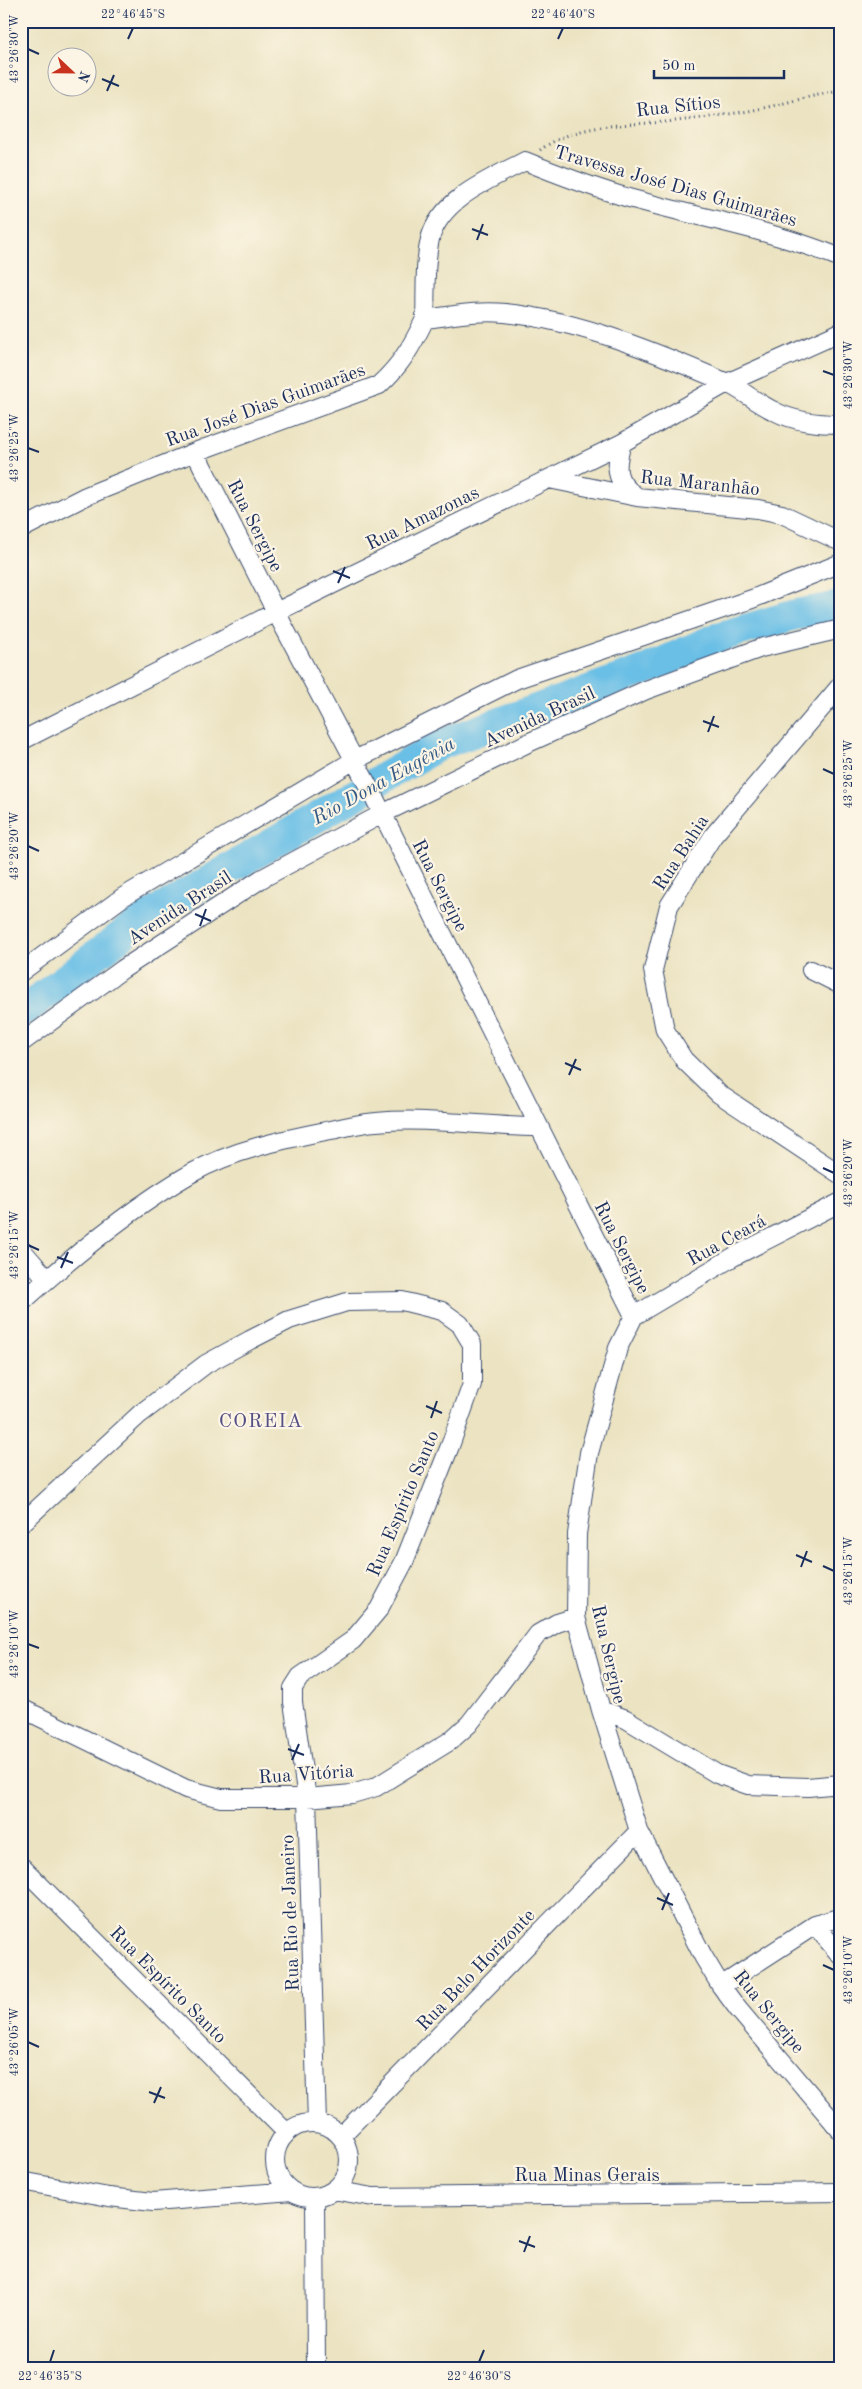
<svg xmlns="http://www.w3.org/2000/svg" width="862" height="2389" font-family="'Old Standard TT',serif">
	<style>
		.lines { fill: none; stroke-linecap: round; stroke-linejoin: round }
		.river { stroke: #6abfe6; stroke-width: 31 }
		.minor-casing { stroke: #3a4a6d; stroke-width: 20 }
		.path { stroke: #3a4a6d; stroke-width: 3; stroke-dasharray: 1 4; stroke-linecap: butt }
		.minor { stroke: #fff; stroke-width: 18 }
		.ticks { fill: none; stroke: #1b2f5e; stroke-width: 2 }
		.labels { text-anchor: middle; stroke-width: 4.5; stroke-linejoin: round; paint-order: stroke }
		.street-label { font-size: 19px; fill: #1b2f5e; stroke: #fcf5e5 }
		.water-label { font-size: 20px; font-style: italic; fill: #335a87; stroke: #fcf5e5 }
		.neighbourhood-label { font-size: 20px; letter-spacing: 1px; fill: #555186; stroke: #fcf5e5 }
		.neatline { fill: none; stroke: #1b2f5e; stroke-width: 2 }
		.ticks-label { font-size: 12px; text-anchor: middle; fill: #1b2f5e }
	</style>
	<rect width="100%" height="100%" fill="#fcf5e5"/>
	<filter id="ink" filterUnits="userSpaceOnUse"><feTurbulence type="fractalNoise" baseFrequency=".02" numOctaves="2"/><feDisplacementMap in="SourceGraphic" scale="10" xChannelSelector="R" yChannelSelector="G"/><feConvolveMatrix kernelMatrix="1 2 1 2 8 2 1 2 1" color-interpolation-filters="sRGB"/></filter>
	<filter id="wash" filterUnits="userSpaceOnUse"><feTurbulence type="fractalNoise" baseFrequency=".0096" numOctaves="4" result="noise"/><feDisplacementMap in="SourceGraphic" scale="20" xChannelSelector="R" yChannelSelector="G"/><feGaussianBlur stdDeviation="1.12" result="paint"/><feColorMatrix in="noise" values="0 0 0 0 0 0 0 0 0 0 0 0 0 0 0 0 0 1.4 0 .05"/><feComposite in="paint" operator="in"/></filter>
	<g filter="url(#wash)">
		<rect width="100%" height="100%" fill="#ebe3c1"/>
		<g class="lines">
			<path class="river" d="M 21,1013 L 139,922 L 441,744 L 650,668 L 719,637 L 794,615 L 841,606"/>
		</g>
	</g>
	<g filter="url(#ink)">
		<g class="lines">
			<defs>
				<path id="minor" d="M 425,319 C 426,293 424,265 430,239 C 441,198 491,179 525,161 C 557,174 589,186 622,196 C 694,217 770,229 841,258
					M 622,443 C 615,467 614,481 636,496
					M 195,452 L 276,612 L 375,799 L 634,1316
					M 549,479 L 637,497 L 758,509 L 782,514 L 841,542
					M 21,529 L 86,496 L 195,452 L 379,385 C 401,365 412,346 425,319 C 451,316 478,310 505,313 C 578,320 658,353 725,382 C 742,390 757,403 774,411 C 795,422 818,424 841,424
					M 841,685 L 713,836 L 669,906 L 653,970 L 665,1030 L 684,1060 L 719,1094 L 841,1175
					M 21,741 L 276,612 L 622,443 L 727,383 L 841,332
					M 811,970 L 841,985
					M 21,972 L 123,897 L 353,761 L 517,679 L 752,599 L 841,563
					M 21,1043 L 123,969 L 261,879 L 382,814 L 530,742 L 646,690 L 761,648 L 841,629
					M 21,1249 L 47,1279
					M 21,1303 C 72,1257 131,1208 190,1174 C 232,1150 285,1139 331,1130 C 346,1127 361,1123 376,1122 C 431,1117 484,1127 539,1127
					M 634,1316 L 618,1348 L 589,1453 L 577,1534 L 576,1617 L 601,1710 L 639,1831 L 703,1956 L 721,1986 L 738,2009 L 841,2131
					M 634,1316 L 733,1257 L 841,1202
					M 21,1524 L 140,1414 L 206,1364 L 250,1340 L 289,1320 L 347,1302 L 402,1301 L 442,1311 L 460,1324 L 472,1344 L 472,1384 L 450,1446 L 404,1562 L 379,1609 L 353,1640 L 300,1677 L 293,1688 L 293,1702 L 307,1798 L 317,2123
					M 21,1708 L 186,1789 L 221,1798 L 307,1798 L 352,1794 L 376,1787 L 450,1741 L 469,1724 L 538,1634 L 557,1623 L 576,1617
					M 601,1710 L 626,1719 L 717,1774 L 748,1785 L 808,1787 L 841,1784
					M 21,1866 L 286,2132
					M 815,1925 L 841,1956
					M 721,1986 L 815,1925 L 841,1917
					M275 2160a37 37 0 1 1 74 0a37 37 0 1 1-74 0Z
					M 341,2136 L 639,1831
					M 21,2181 L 109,2197 L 153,2202 L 292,2191
					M 333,2190 L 373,2197 L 841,2192
					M 315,2197 L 316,2368"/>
			</defs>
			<use href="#minor" class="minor-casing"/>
			<path class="path" d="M 540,150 C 580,121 628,126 676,121 C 696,119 716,116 736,113 C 772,108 805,96 841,91"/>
			<use href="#minor" class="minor"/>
		</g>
	</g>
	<path class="ticks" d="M 128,39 L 133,28M 558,39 L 563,28M 28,49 L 39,54M 102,79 L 119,86M 107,91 L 114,75M 472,229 L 488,235M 477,240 L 483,224M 823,371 L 834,375M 28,448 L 39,452M 333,571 L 350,578M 338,583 L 345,567M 703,721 L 719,727M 708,732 L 714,716M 823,769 L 834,774M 28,846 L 39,851M 195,914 L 211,921M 200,926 L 206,909M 565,1063 L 581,1070M 569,1075 L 576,1059M 823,1168 L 834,1173M 28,1245 L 39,1250M 57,1257 L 73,1263M 61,1268 L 68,1252M 426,1406 L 442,1413M 431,1418 L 437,1401M 796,1555 L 812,1562M 823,1566 L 834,1571M 801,1567 L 807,1551M 28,1644 L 39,1648M 288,1749 L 304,1755M 292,1760 L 299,1744M 657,1898 L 673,1905M 662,1910 L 669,1893M 823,1965 L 834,1970M 28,2042 L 39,2047M 149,2092 L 165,2098M 154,2103 L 161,2087M 519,2241 L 535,2247M 524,2252 L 530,2236M 50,2362 L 54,2350M 479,2362 L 484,2350"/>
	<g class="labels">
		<g class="street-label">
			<text transform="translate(678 105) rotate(-6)" y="7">Rua Sítios</text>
			<text transform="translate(676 185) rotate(16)" y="7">Travessa José Dias Guimarães</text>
			<text transform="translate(265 404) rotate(-20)" y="7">Rua José Dias Guimarães</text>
			<text transform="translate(700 482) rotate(6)" y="7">Rua Maranhão</text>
			<text transform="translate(422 517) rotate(-26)" y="7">Rua Amazonas</text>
			<text transform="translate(256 525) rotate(63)" y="7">Rua Sergipe</text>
			<text transform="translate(539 716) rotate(-25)" y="7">Avenida Brasil</text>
			<text transform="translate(680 852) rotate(-57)" y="7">Rua Bahia</text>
			<text transform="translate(441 885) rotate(63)" y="7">Rua Sergipe</text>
			<text transform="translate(179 907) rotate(-33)" y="7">Avenida Brasil</text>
			<text transform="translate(726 1239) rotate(-29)" y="7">Rua Ceará</text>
			<text transform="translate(623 1247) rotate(63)" y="7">Rua Sergipe</text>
			<text transform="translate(402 1503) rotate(-67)" y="7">Rua Espírito Santo</text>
			<text transform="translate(610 1654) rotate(77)" y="7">Rua Sergipe</text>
			<text transform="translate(306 1773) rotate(-4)" y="7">Rua Vitória</text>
			<text transform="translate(289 1913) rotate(-92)" y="7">Rua Rio de Janeiro</text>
			<text transform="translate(475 1969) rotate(-46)" y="7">Rua Belo Horizonte</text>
			<text transform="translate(169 1984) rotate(45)" y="7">Rua Espírito Santo</text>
			<text transform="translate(770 2011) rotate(51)" y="7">Rua Sergipe</text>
			<text x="587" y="2181">Rua Minas Gerais</text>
		</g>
		<g class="water-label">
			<text transform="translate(383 780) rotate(-29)" y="7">Rio Dona Eugênia</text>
		</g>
		<g class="neighbourhood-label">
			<text x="261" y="1427">COREIA</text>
		</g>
	</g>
	<rect width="862" height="2389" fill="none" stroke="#fcf5e5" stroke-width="55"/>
	<g transform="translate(72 72) rotate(112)"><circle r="24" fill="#fcf5e5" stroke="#a2a6af"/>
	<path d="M0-4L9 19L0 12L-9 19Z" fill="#c8321e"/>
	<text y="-8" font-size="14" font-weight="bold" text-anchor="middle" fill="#1b2f5e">N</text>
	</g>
	<path d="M654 70v8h130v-8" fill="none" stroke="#1b2f5e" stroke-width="2.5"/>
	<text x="662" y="70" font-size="15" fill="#1b2f5e" stroke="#fcf5e5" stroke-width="4" paint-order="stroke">50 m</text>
	<rect x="28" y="28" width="806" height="2334" class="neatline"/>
	<g class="ticks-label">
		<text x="133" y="18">22°46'45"S</text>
		<text x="563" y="18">22°46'40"S</text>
		<text transform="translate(14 49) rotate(-90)" y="4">43°26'30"W</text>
		<text transform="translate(848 375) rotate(-90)" y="4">43°26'30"W</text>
		<text transform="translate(14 448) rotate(-90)" y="4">43°26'25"W</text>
		<text transform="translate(848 774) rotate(-90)" y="4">43°26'25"W</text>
		<text transform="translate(14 846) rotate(-90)" y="4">43°26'20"W</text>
		<text transform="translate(848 1173) rotate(-90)" y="4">43°26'20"W</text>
		<text transform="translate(14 1245) rotate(-90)" y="4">43°26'15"W</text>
		<text transform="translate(848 1571) rotate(-90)" y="4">43°26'15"W</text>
		<text transform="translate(14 1644) rotate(-90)" y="4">43°26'10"W</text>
		<text transform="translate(848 1970) rotate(-90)" y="4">43°26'10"W</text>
		<text transform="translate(14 2042) rotate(-90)" y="4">43°26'05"W</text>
		<text x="50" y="2380">22°46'35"S</text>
		<text x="479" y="2380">22°46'30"S</text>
	</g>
</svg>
